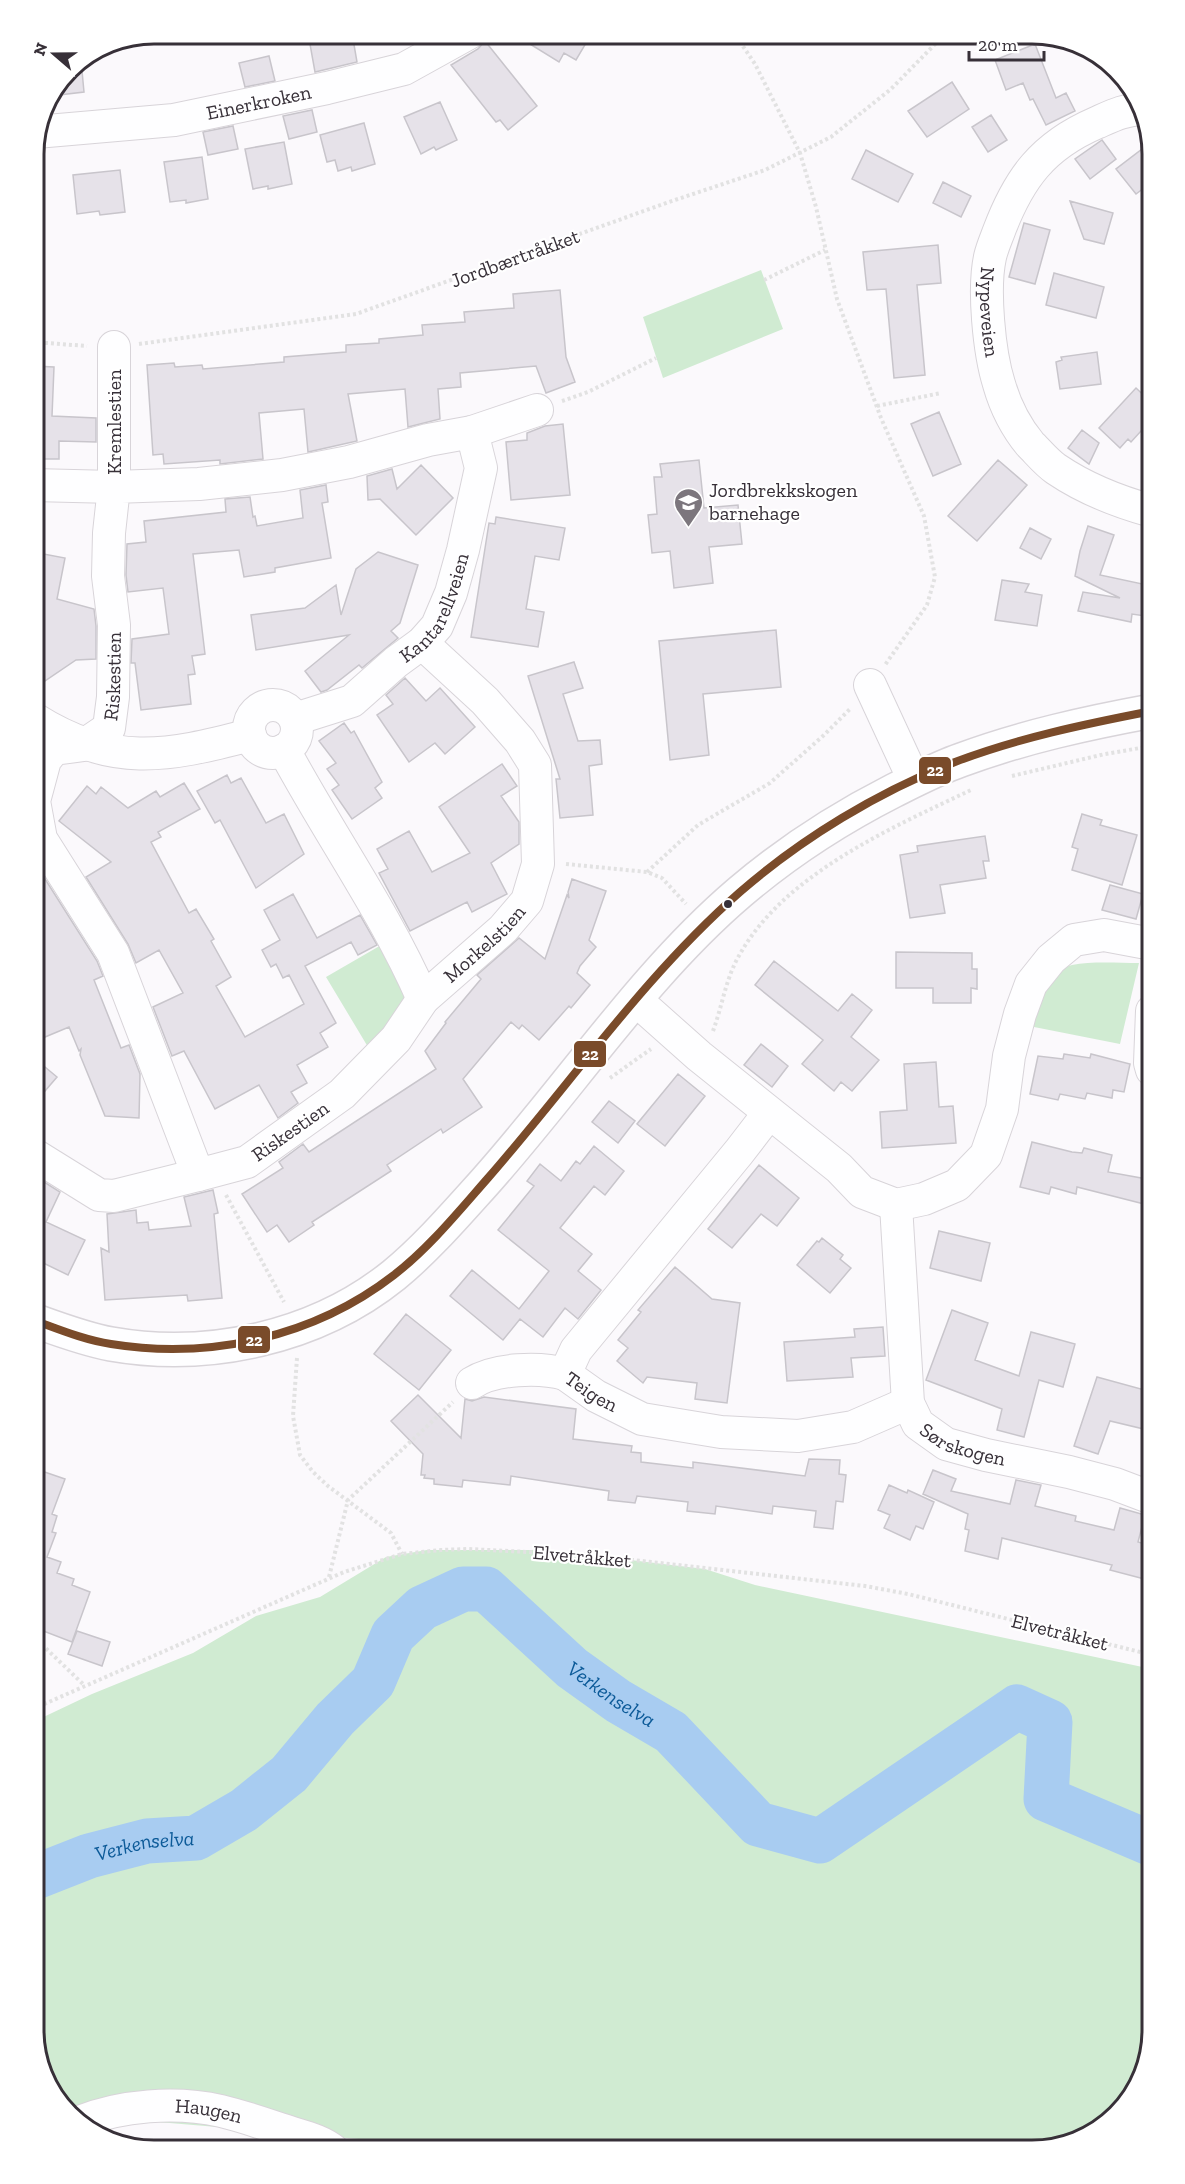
<svg xmlns="http://www.w3.org/2000/svg" width="1185" height="2184" font-family="'Zilla Slab',serif">
	<style>
		.green { fill: #d0ebd2 }
		.lines { fill: none; stroke-linecap: round; stroke-linejoin: round }
		.river { stroke: #a8ccf1; stroke-width: 45 }
		.building { fill: #e6e2e9; stroke: #c8c5cb; stroke-width: 1.5 }
		.minor-casing { stroke: #d8d4d9; stroke-width: 34 }
		.major-casing { stroke: #d8d4d9; stroke-width: 36 }
		.path { stroke: #e2e2e2; stroke-width: 4; stroke-dasharray: 3 3; stroke-linecap: butt }
		.minor { stroke: #fefeff; stroke-width: 32 }
		.major { stroke: #fefeff; stroke-width: 33 }
		.bus-1-casing { stroke: #fff; stroke-width: 12 }
		.bus-1 { stroke: #7a4b2a; stroke-width: 8 }
		.bus-dot { fill: #373038; stroke: #fff; stroke-width: 2 }
		.labels { text-anchor: middle; stroke-width: 4.5; stroke-linejoin: round; paint-order: stroke }
		.street-label { font-size: 20px; fill: #373038; stroke: #fff }
		.poi-label { font-size: 20px; fill: #373038; stroke: #fff; text-anchor: start }
		.water-label { font-size: 21px; font-style: italic; fill: #0c5a98; stroke: #fff }
		.rim { fill: none; stroke: #373038; stroke-width: 3 }
		.line-badge { stroke: #fff; stroke-width: 2 }
		.badge-label { font-size: 16px; text-anchor: middle; font-weight: bold; fill: #fff }
	</style>
	<rect width="100%" height="100%" fill="#fbf9fc"/>
	<path class="green" d="M 761,270 L 783,329 L 663,378 L 643,317 Z
		M 383,944 L 404,985 L 406,1004 L 371,1052 L 326,977 Z
		M 1139,963 L 1120,1044 L 1029,1026 C 1037,1009 1051,970 1072,965 C 1091,961 1118,963 1139,963 Z
		M 427,1550 L 532,1550 L 597,1556 L 705,1569 L 755,1585 L 1152,1669 L 1152,2031 L 1132,2098 L 1078,2142 L 1032,2151 L 414,2151 L 407,2143 L 74,2115 L 42,2077 L 33,2031 L 33,1722 L 92,1694 L 193,1653 L 256,1616 L 320,1597 L 386,1557 Z"/>
	<g class="lines">
		<path class="river" id="s1" d="M 33,1878 L 89,1856 L 147,1841 L 196,1838 L 244,1810 L 289,1774 L 335,1719 L 373,1682 L 393,1635 L 422,1608 L 463,1589 L 486,1589 L 572,1668 L 618,1701 L 671,1732 L 758,1824 L 820,1841 L 1017,1707 L 1050,1722 L 1046,1799 L 1152,1844"/>
	</g>
	<path class="building" d="M 308,33 L 352,33 L 357,62 L 315,72 Z
		M 512,33 L 592,33 L 576,60 L 564,53 L 559,62 Z
		M 485,41 L 537,106 L 508,130 L 500,120 L 496,122 L 451,65 L 478,49 Z
		M 1035,44 L 1056,98 L 1066,93 L 1075,111 L 1046,125 L 1033,99 L 1030,100 L 1023,83 L 1006,90 L 995,60 Z
		M 269,56 L 275,81 L 245,87 L 239,63 Z
		M 81,60 L 84,92 L 50,96 L 68,68 Z
		M 952,82 L 969,109 L 927,137 L 908,111 Z
		M 440,102 L 457,140 L 436,150 L 434,147 L 421,154 L 404,117 Z
		M 312,110 L 317,132 L 289,139 L 283,116 Z
		M 991,115 L 1007,140 L 988,152 L 972,127 Z
		M 364,123 L 375,164 L 352,171 L 351,167 L 338,171 L 335,160 L 327,162 L 320,135 Z
		M 233,126 L 238,149 L 208,155 L 203,132 Z
		M 1102,140 L 1116,159 L 1090,179 L 1075,159 Z
		M 284,142 L 292,184 L 268,189 L 268,186 L 253,189 L 245,149 Z
		M 1150,143 L 1152,182 L 1136,194 L 1116,169 Z
		M 866,150 L 913,174 L 898,202 L 852,179 Z
		M 202,157 L 208,199 L 186,203 L 186,200 L 170,202 L 164,162 Z
		M 120,170 L 125,212 L 100,215 L 99,211 L 77,214 L 73,175 Z
		M 943,182 L 971,196 L 961,217 L 933,203 Z
		M 1070,201 L 1113,213 L 1104,244 L 1084,239 Z
		M 1024,223 L 1050,230 L 1035,284 L 1009,277 Z
		M 938,245 L 941,283 L 917,285 L 925,375 L 894,378 L 886,289 L 867,290 L 863,252 Z
		M 1054,273 L 1104,287 L 1096,318 L 1046,305 Z
		M 560,290 L 566,357 L 575,382 L 546,393 L 536,366 L 460,373 L 461,387 L 438,389 L 440,419 L 408,427 L 405,389 L 348,394 L 357,441 L 308,452 L 304,409 L 259,413 L 263,459 L 220,464 L 220,460 L 164,464 L 163,454 L 153,455 L 147,365 L 174,363 L 175,367 L 202,365 L 203,369 L 284,362 L 284,357 L 346,352 L 346,345 L 379,343 L 379,339 L 423,335 L 422,325 L 465,322 L 464,312 L 514,308 L 513,294 Z
		M 1097,352 L 1101,384 L 1060,389 L 1056,362 L 1062,360 L 1061,357 Z
		M 33,366 L 54,367 L 52,416 L 96,418 L 96,442 L 59,441 L 59,459 L 33,459 Z
		M 1136,388 L 1152,403 L 1152,419 L 1131,442 L 1128,439 L 1120,448 L 1099,428 Z
		M 939,412 L 961,464 L 933,476 L 911,424 Z
		M 563,424 L 570,495 L 511,500 L 506,442 L 527,440 L 527,433 L 545,426 Z
		M 1082,430 L 1099,443 L 1089,464 L 1068,448 Z
		M 699,460 L 704,508 L 738,505 L 742,544 L 709,547 L 713,583 L 674,588 L 670,551 L 652,553 L 648,515 L 657,514 L 654,477 L 662,477 L 660,464 Z
		M 998,460 L 1027,485 L 977,541 L 948,516 Z
		M 421,465 L 453,498 L 416,535 L 380,499 L 368,500 L 367,476 L 392,469 L 397,489 Z
		M 326,485 L 328,502 L 322,503 L 331,558 L 275,568 L 275,572 L 244,577 L 239,550 L 193,554 L 205,654 L 192,656 L 195,674 L 188,675 L 191,704 L 141,710 L 135,663 L 131,663 L 132,639 L 169,634 L 163,588 L 128,592 L 126,575 L 127,544 L 146,542 L 144,521 L 226,512 L 225,499 L 250,497 L 253,517 L 255,516 L 257,526 L 303,518 L 300,490 Z
		M 496,517 L 565,528 L 559,560 L 535,556 L 526,609 L 544,612 L 538,647 L 471,637 L 489,523 L 495,524 Z
		M 1088,526 L 1114,535 L 1100,575 L 1152,586 L 1152,617 L 1132,614 L 1131,622 L 1078,611 L 1083,592 L 1120,598 L 1075,576 L 1080,551 Z
		M 1030,528 L 1051,539 L 1041,559 L 1020,548 Z
		M 33,552 L 65,558 L 57,599 L 94,609 L 96,626 L 96,659 L 76,660 L 33,689 Z
		M 378,552 L 418,565 L 400,623 L 391,631 L 398,638 L 362,668 L 359,665 L 327,690 L 321,692 L 305,671 L 349,635 L 256,650 L 251,615 L 305,608 L 336,585 L 341,615 L 356,569 Z
		M 1002,580 L 1029,584 L 1025,592 L 1042,595 L 1037,626 L 995,620 Z
		M 776,630 L 781,687 L 703,694 L 709,755 L 670,760 L 659,641 Z
		M 574,662 L 583,688 L 563,694 L 578,741 L 600,740 L 602,764 L 589,766 L 593,815 L 560,818 L 556,779 L 560,779 L 528,676 Z
		M 405,678 L 426,701 L 440,688 L 475,727 L 445,754 L 435,743 L 409,762 L 377,715 L 393,704 L 386,695 Z
		M 344,723 L 351,733 L 354,731 L 382,782 L 375,788 L 382,798 L 352,819 L 332,790 L 339,785 L 327,769 L 336,763 L 319,741 Z
		M 502,764 L 517,786 L 501,796 L 519,822 L 519,844 L 491,863 L 507,894 L 472,912 L 467,902 L 410,931 L 379,873 L 388,869 L 377,849 L 409,831 L 432,872 L 470,853 L 439,807 Z
		M 227,775 L 231,783 L 241,778 L 266,823 L 284,814 L 304,854 L 256,888 L 220,820 L 215,823 L 197,791 Z
		M 184,783 L 200,809 L 158,832 L 161,837 L 151,842 L 189,913 L 196,909 L 214,939 L 211,941 L 231,977 L 216,986 L 245,1037 L 304,1004 L 289,975 L 283,978 L 276,964 L 271,967 L 262,950 L 280,940 L 264,910 L 293,894 L 317,938 L 360,915 L 377,945 L 358,955 L 351,942 L 305,966 L 336,1023 L 320,1033 L 328,1047 L 297,1065 L 307,1083 L 291,1092 L 298,1103 L 278,1118 L 259,1085 L 215,1109 L 184,1051 L 172,1056 L 153,1007 L 183,993 L 159,950 L 136,963 L 128,944 L 86,877 L 111,862 L 59,821 L 87,786 L 96,794 L 101,787 L 128,808 L 156,791 L 160,797 Z
		M 1082,814 L 1102,820 L 1100,825 L 1137,835 L 1122,885 L 1072,870 L 1078,849 L 1072,847 Z
		M 985,836 L 989,861 L 983,861 L 986,878 L 940,885 L 945,913 L 910,918 L 900,855 L 918,852 L 917,846 Z
		M 33,860 L 97,961 L 103,976 L 94,980 L 121,1048 L 129,1045 L 140,1074 L 139,1118 L 105,1116 L 80,1055 L 81,1049 L 79,1051 L 69,1027 L 33,1042 Z
		M 572,879 L 606,891 L 589,940 L 596,947 L 580,966 L 577,973 L 590,985 L 571,1008 L 569,1006 L 539,1040 L 522,1025 L 519,1029 L 511,1022 L 463,1079 L 482,1107 L 443,1133 L 441,1129 L 387,1165 L 391,1171 L 312,1222 L 314,1225 L 289,1242 L 277,1225 L 267,1232 L 242,1194 L 283,1168 L 279,1162 L 303,1144 L 309,1152 L 436,1069 L 425,1051 L 446,1023 L 445,1022 L 481,979 L 477,975 L 519,938 L 545,959 L 567,895 L 569,898 L 568,892 Z
		M 1110,885 L 1143,894 L 1136,919 L 1102,910 Z
		M 896,952 L 972,953 L 972,969 L 977,969 L 977,989 L 971,988 L 971,1003 L 933,1003 L 933,988 L 896,988 Z
		M 774,961 L 838,1011 L 852,994 L 872,1010 L 851,1037 L 879,1060 L 852,1091 L 841,1082 L 834,1091 L 802,1064 L 823,1040 L 755,985 Z
		M 761,1044 L 788,1066 L 772,1087 L 744,1065 Z
		M 1064,1054 L 1090,1058 L 1091,1054 L 1130,1064 L 1124,1092 L 1113,1090 L 1112,1098 L 1087,1093 L 1085,1099 L 1060,1094 L 1058,1100 L 1030,1094 L 1038,1056 L 1063,1059 Z
		M 33,1057 L 57,1077 L 33,1105 Z
		M 936,1062 L 939,1107 L 953,1106 L 956,1143 L 882,1148 L 880,1112 L 907,1110 L 904,1064 Z
		M 678,1074 L 705,1096 L 665,1146 L 637,1124 Z
		M 609,1101 L 635,1121 L 618,1143 L 592,1122 Z
		M 1032,1142 L 1072,1152 L 1082,1153 L 1084,1148 L 1112,1155 L 1108,1172 L 1152,1180 L 1152,1206 L 1077,1187 L 1076,1194 L 1051,1187 L 1049,1194 L 1020,1187 Z
		M 594,1146 L 624,1171 L 605,1195 L 594,1186 L 560,1228 L 592,1254 L 578,1271 L 601,1290 L 578,1319 L 565,1308 L 543,1337 L 520,1319 L 503,1340 L 450,1296 L 472,1270 L 519,1309 L 549,1271 L 498,1230 L 534,1186 L 527,1181 L 540,1164 L 561,1181 L 576,1161 L 580,1164 Z
		M 759,1165 L 799,1198 L 777,1226 L 761,1214 L 732,1248 L 708,1229 Z
		M 33,1175 L 60,1192 L 46,1222 L 85,1240 L 68,1275 L 33,1258 Z
		M 213,1190 L 218,1213 L 214,1214 L 222,1298 L 188,1301 L 187,1295 L 105,1300 L 101,1248 L 109,1252 L 107,1214 L 136,1210 L 137,1223 L 148,1222 L 149,1230 L 191,1226 L 184,1197 Z
		M 939,1231 L 990,1243 L 981,1281 L 930,1268 Z
		M 822,1238 L 843,1255 L 840,1259 L 851,1268 L 830,1293 L 797,1265 L 817,1241 L 819,1242 Z
		M 675,1267 L 712,1299 L 740,1303 L 727,1403 L 695,1399 L 697,1383 L 647,1377 L 643,1383 L 617,1361 L 628,1348 L 618,1340 L 641,1312 L 638,1310 Z
		M 952,1310 L 988,1323 L 975,1360 L 1019,1376 L 1031,1332 L 1075,1344 L 1063,1387 L 1039,1380 L 1024,1437 L 997,1430 L 1002,1409 L 926,1380 Z
		M 406,1314 L 451,1350 L 419,1390 L 374,1354 Z
		M 883,1327 L 885,1356 L 851,1358 L 853,1377 L 787,1381 L 784,1342 L 855,1337 L 854,1329 Z
		M 1097,1377 L 1152,1392 L 1152,1427 L 1149,1427 L 1148,1430 L 1110,1421 L 1098,1454 L 1074,1446 Z
		M 418,1395 L 461,1438 L 465,1399 L 472,1401 L 484,1397 L 576,1409 L 573,1439 L 632,1446 L 631,1452 L 641,1453 L 641,1462 L 693,1468 L 693,1462 L 805,1476 L 809,1459 L 840,1460 L 839,1474 L 846,1475 L 843,1502 L 836,1501 L 833,1529 L 814,1527 L 816,1511 L 773,1506 L 772,1514 L 716,1506 L 715,1514 L 687,1511 L 688,1502 L 637,1496 L 635,1503 L 608,1500 L 609,1491 L 511,1476 L 510,1485 L 463,1480 L 462,1487 L 434,1484 L 434,1479 L 424,1478 L 425,1475 L 421,1475 L 423,1454 L 391,1421 Z
		M 33,1468 L 65,1479 L 52,1514 L 57,1516 L 52,1532 L 56,1533 L 47,1557 L 61,1562 L 57,1573 L 74,1579 L 72,1585 L 90,1592 L 72,1642 L 33,1627 Z
		M 933,1470 L 956,1479 L 951,1491 L 1010,1504 L 1016,1480 L 1041,1485 L 1035,1506 L 1076,1516 L 1075,1521 L 1114,1530 L 1120,1508 L 1145,1515 L 1138,1542 L 1152,1546 L 1152,1581 L 1110,1570 L 1112,1565 L 1002,1538 L 998,1559 L 965,1551 L 969,1530 L 965,1529 L 968,1514 L 923,1494 Z
		M 889,1485 L 907,1493 L 908,1490 L 934,1502 L 923,1529 L 916,1526 L 910,1540 L 884,1528 L 890,1515 L 878,1510 Z
		M 77,1631 L 110,1642 L 102,1666 L 68,1654 Z"/>
	<g class="lines">
		<defs>
			<g id="minor">
				<path id="s2" d="M 1143,109 C 1123,110 1114,115 1096,123 C 1043,146 1019,178 999,231 C 996,239 992,248 990,257 C 983,289 989,352 999,384 C 1005,405 1016,427 1030,444 C 1038,452 1047,463 1056,469 C 1084,488 1119,502 1152,511"/>
				<path id="s3" d="M 36,132 L 174,120 L 327,88 L 404,69 L 469,33"/>
				<path d="M 33,485 L 114,487 L 114,347"/>
				<path d="M 870,685 L 914,780"/>
				<circle cx="273" cy="729" r="24"/>
				<path d="M 33,718 C 112,768 166,757 250,735"/>
				<path id="s4" d="M 295,719 L 352,701 L 396,662 L 422,643 L 437,626 L 451,593 L 463,550 L 481,468 L 472,432"/>
				<path id="s5" d="M 284,750 C 329,834 385,912 423,999 L 503,929 L 527,901 L 538,864 L 535,765 L 520,741 L 485,701 L 422,643"/>
				<path id="s6" d="M 423,999 L 396,1039 L 342,1094 L 247,1162 L 198,1175 L 113,953 L 41,839 L 34,801 L 45,760 L 54,749 L 84,745 L 109,728 L 113,697 L 114,625 L 108,576 L 109,533 L 114,487 L 199,484 L 282,475 L 349,462 L 428,440 L 472,432 L 537,410"/>
				<path d="M 636,1000 L 699,1056 L 839,1168 L 862,1192 L 896,1205 L 924,1199 L 957,1185 L 986,1155 L 1002,1109 L 1009,1056 L 1020,1014 L 1031,984 L 1051,959 L 1074,940 L 1104,935 L 1152,944"/>
				<path d="M 1152,1070 L 1150,1063 L 1152,1011"/>
				<path id="s7" d="M 769,1113 L 739,1152 L 576,1350 L 565,1374 L 596,1396 L 642,1419 L 721,1432 L 798,1436 L 853,1427 L 908,1403"/>
				<path d="M 33,1154 L 99,1195 L 114,1196 L 198,1175"/>
				<path id="s8" d="M 896,1205 L 908,1403 L 918,1424 L 946,1444 L 986,1455 L 1069,1472 L 1115,1484 L 1152,1498"/>
				<path d="M 472,1383 C 495,1368 540,1367 565,1374"/>
				<path id="s9" d="M 79,2122 C 121,2105 176,2101 221,2111 C 242,2116 262,2123 283,2130 C 300,2136 319,2139 334,2151"/>
			</g>
			<path id="major" d="M 33,1320 C 58,1329 84,1339 111,1344 C 208,1361 316,1338 394,1275 C 423,1251 449,1222 475,1193 C 564,1096 640,977 740,892 C 787,852 838,819 893,791 C 915,780 938,768 961,760 C 1023,737 1087,723 1152,711"/>
		</defs>
		<use href="#minor" class="minor-casing"/>
		<use href="#major" class="major-casing"/>
		<path class="path" d="M 731,33 L 738,39 L 755,64 L 800,153 L 816,207 L 837,299 L 881,418 L 924,516 L 935,577 L 927,605 L 885,665
			M 764,280 L 825,250
			M 33,342 L 87,346
			M 139,344 L 356,314 L 669,202 L 765,170 L 831,137 L 891,89 L 946,33
			M 562,401 L 588,392 L 656,358
			M 877,406 L 941,393
			M 1012,776 L 1105,754 L 1152,746
			M 566,864 L 647,872 L 662,878 L 686,904
			M 647,872 L 698,825 L 770,783 L 824,735 L 851,708
			M 713,1031 C 722,1007 726,977 740,954 C 785,874 891,828 971,790
			M 610,1078 L 651,1049
			M 226,1195 L 284,1302
			M 297,1358 L 293,1416 L 300,1455 L 313,1472 L 328,1486 L 391,1533 L 402,1554
			M 329,1577 L 348,1500 L 453,1402
			M 33,1636 L 84,1685
			M 33,1709 L 344,1572 L 402,1554 L 441,1550 L 468,1549 L 589,1555 L 865,1586 L 908,1594 L 1152,1655"/>
		<use href="#minor" class="minor"/>
		<use href="#major" class="major"/>
		<defs>
			<path id="bus-1" d="M 33,1320 C 58,1329 84,1340 111,1344 C 210,1360 314,1337 394,1275 C 429,1248 459,1211 488,1178 C 572,1082 644,976 740,892 C 802,838 878,792 955,762 C 1018,738 1085,724 1152,711"/>
		</defs>
		<use href="#bus-1" class="bus-1-casing"/>
		<use href="#bus-1" class="bus-1"/>
	</g>
	<defs>
		<symbol id="school-pin" viewBox="-11 -11 22 30"><path d="M0 17L-7.5 6A9.5 9.5 0 1 1 7.5 6Z" fill="#7c767d" stroke="#fff"/><path d="M0-5L7-2L0 1L-7-2ZM-4 1L0 2.5L4 1V4Q0 6-4 4Z" fill="#fff"/></symbol>
	</defs>
	<g fill-rule="evenodd">
		<use href="#school-pin" x="672" y="486" width="33" height="45"/>
	</g>
	<circle class="bus-dot" cx="728" cy="904" r="5"/>
	<g class="labels">
		<g class="street-label">
			<text dy="7" stroke="none"><textPath href="#s3" startOffset="225">Einerkroken</textPath></text>
			<text transform="translate(515 258) rotate(-20)" y="7">Jordbærtråkket</text>
			<text dy="7" stroke="none"><textPath href="#s2" startOffset="282">Nypeveien</textPath></text>
			<text transform="translate(114 422) rotate(-90)" y="7">Kremlestien</text>
			<text dy="7" stroke="none"><textPath href="#s4" startOffset="188">Kantarellveien</textPath></text>
			<text dy="7" stroke="none"><textPath href="#s6" startOffset="873">Riskestien</textPath></text>
			<text dy="7" stroke="none"><textPath href="#s5" startOffset="368">Morkelstien</textPath></text>
			<text transform="translate(290 1131) rotate(-35)" y="7">Riskestien</text>
			<text dy="7" stroke="none"><textPath href="#s7" startOffset="364">Teigen</textPath></text>
			<text dy="7" stroke="none"><textPath href="#s8" startOffset="272">Sørskogen</textPath></text>
			<text transform="translate(582 1556) rotate(5)" y="7">Elvetråkket</text>
			<text transform="translate(1060 1632) rotate(14)" y="7">Elvetråkket</text>
			<text dy="7" stroke="none"><textPath href="#s9" startOffset="132">Haugen</textPath></text>
		</g>
		<g class="poi-label">
			<text x="709" y="497">Jordbrekkskogen<tspan x="709" dy="23">barnehage</tspan></text>
		</g>
		<g class="water-label">
			<text dy="7" stroke="none"><textPath href="#s1" startOffset="730">Verkenselva</textPath></text>
			<text dy="7" stroke="none"><textPath href="#s1" startOffset="117">Verkenselva</textPath></text>
		</g>
	</g>
	<path d="M0 0H1185V2184H0ZM154 44H1032A110 110 0 0 1 1142 154V2030A110 110 0 0 1 1032 2140H154A110 110 0 0 1 44 2030V154A110 110 0 0 1 154 44Z" fill="#fff" fill-rule="evenodd"/>
	<path class="rim" d="M154 44H1032A110 110 0 0 1 1142 154V2030A110 110 0 0 1 1032 2140H154A110 110 0 0 1 44 2030V154A110 110 0 0 1 154 44Z"/>
	<g class="line-badge">
		<rect x="918" y="756" width="34" height="29" rx="6" fill="#7a4b2a"/>
		<rect x="573" y="1040" width="34" height="28" rx="6" fill="#7a4b2a"/>
		<rect x="237" y="1325" width="34" height="29" rx="6" fill="#7a4b2a"/>
	</g>
	<g class="badge-label">
		<text x="935" y="776">22</text>
		<text x="590" y="1060">22</text>
		<text x="254" y="1346">22</text>
	</g>
	<g transform="translate(54 54) rotate(290)" stroke="#ffffff" stroke-width="4.5" paint-order="stroke">
	<path d="M0-4.5L10 22L0 15L-10 22Z" fill="#373038"/>
	<text y="-9" font-size="16" font-weight="bold" text-anchor="middle" fill="#373038">N</text>
	</g>
	<path d="M969 51v9h75v-9" fill="none" stroke="#373038" stroke-width="3"/>
	<text x="978" y="51" font-size="18" fill="#373038" stroke="#ffffff" stroke-width="4.5" paint-order="stroke">20 m</text>
</svg>
